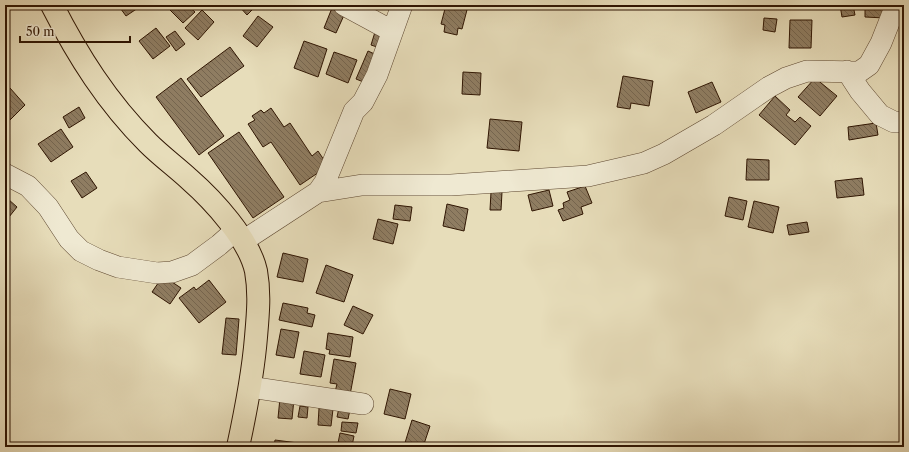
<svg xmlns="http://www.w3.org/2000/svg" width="909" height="452" font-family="'Libre Caslon Text',serif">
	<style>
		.building { fill: url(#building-back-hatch); stroke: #2f1502 }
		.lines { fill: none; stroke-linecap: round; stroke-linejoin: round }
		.minor-casing { stroke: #5d4730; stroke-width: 22 }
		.major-casing { stroke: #2f1502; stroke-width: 24 }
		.minor { stroke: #efe9d2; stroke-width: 21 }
		.major { stroke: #e7ddba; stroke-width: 22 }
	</style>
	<defs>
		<pattern id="building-back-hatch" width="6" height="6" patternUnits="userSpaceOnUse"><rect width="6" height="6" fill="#8f7d62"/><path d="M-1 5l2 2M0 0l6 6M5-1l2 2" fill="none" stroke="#75654f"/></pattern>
	</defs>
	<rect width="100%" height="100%" fill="#e7ddba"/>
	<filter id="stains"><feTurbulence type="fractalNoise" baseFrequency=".005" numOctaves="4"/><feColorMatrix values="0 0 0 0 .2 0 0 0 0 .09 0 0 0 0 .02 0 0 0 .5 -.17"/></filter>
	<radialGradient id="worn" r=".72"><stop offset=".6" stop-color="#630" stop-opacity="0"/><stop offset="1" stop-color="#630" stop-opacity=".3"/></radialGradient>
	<path class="building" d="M 118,5 L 140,5 L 141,6 L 126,16 Z
		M 172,5 L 187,5 L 195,12 L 183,23 L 168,8 Z
		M 240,5 L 257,5 L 247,15 L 239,6 Z
		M 446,5 L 468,6 L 462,29 L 458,28 L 457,35 L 444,32 L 445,25 L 441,24 Z
		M 840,5 L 853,5 L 855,15 L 842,17 Z
		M 865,5 L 886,5 L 885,18 L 865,17 Z
		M 332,8 L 345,13 L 336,33 L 324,28 Z
		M 202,10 L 214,22 L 198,40 L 185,28 Z
		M 258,16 L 273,27 L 257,47 L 243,36 Z
		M 764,18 L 777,19 L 775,32 L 763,30 Z
		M 790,20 L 812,20 L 811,48 L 789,48 Z
		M 156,28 L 170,46 L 153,59 L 139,41 Z
		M 175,31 L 185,44 L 176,51 L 166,37 Z
		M 375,32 L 384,35 L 380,48 L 371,45 Z
		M 304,41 L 327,49 L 318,77 L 294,68 Z
		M 230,47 L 244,66 L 201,97 L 187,79 Z
		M 368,51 L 379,56 L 366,83 L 356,79 Z
		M 334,52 L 357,60 L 348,83 L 326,74 Z
		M 463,72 L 481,73 L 480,95 L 462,94 Z
		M 623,76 L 653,81 L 649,106 L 631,103 L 630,109 L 617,107 Z
		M 181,78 L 224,136 L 199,155 L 156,97 Z
		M 815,78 L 837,96 L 820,116 L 798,97 Z
		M 712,82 L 721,102 L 696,113 L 688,92 Z
		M 10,88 L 25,105 L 9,121 L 5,116 L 5,93 Z
		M 775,96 L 790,110 L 786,115 L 795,122 L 800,117 L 811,126 L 795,145 L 759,115 Z
		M 79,107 L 85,118 L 69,128 L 63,117 Z
		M 271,108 L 284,127 L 290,123 L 312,156 L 318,151 L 328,166 L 300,185 L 271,142 L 263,147 L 248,124 L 255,120 L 252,116 L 261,110 L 264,113 Z
		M 490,119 L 522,122 L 519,151 L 487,148 Z
		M 876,123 L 878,135 L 849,140 L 848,127 Z
		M 61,129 L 73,147 L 51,162 L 38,144 Z
		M 239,132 L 284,197 L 253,218 L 208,153 Z
		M 747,159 L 769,160 L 769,180 L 746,180 Z
		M 86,172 L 97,188 L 82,198 L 71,181 Z
		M 862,178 L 864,195 L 837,198 L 835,181 Z
		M 585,186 L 592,203 L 581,207 L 583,214 L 563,221 L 558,210 L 564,208 L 563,203 L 570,200 L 567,192 Z
		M 549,190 L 553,206 L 532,211 L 528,195 Z
		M 491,192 L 502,192 L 501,210 L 490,210 Z
		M 729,197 L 747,201 L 743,220 L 725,216 Z
		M 8,199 L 17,207 L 9,217 L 5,214 L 5,202 Z
		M 754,201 L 779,207 L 773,233 L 748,227 Z
		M 447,204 L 468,209 L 464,231 L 443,226 Z
		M 395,205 L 412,207 L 410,221 L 393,219 Z
		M 378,219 L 398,224 L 393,244 L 373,239 Z
		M 807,222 L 809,232 L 789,235 L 787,225 Z
		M 283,253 L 308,259 L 303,282 L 277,277 Z
		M 326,265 L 353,275 L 344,302 L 316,293 Z
		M 163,276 L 181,288 L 170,304 L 152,292 Z
		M 209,280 L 226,302 L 199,323 L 179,298 L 194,287 L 196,290 Z
		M 283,303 L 308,308 L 307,313 L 315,315 L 312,327 L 279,320 Z
		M 353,306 L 373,315 L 363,334 L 344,325 Z
		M 226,318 L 239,319 L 236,355 L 222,354 Z
		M 281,329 L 299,332 L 294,358 L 276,355 Z
		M 328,333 L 353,337 L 350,357 L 329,354 L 330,350 L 326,349 Z
		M 304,351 L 325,355 L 321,377 L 300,374 Z
		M 334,359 L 356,363 L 350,395 L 335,392 L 337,384 L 330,383 Z
		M 390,389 L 411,394 L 405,419 L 384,414 Z
		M 280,398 L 294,399 L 292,419 L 278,418 Z
		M 340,403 L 351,405 L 348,419 L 337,417 Z
		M 300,406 L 308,407 L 307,418 L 298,417 Z
		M 319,408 L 333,409 L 331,426 L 318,425 Z
		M 412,420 L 430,426 L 423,447 L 404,446 Z
		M 342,422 L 358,423 L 356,433 L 341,431 Z
		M 340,433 L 354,436 L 352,446 L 338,443 Z
		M 275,440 L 298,443 L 297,447 L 274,447 Z"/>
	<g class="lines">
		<defs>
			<path id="minor" d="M 344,5 L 392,31
				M 847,71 L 860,91 L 880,115 L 894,122 L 904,122
				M 5,174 L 28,186 L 48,207 L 69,239 L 81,251 L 99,260 L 118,267 L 157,273 L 172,272 L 192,265 L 219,245 L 236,230
				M 318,192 L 362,185 L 451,185 L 588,176 L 644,163 L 664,154 L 714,125 L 769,87 L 786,78 L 807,71 L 859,72 L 869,65 L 881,43 L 896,5
				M 243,241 L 318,192 L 325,182 L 354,111 L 363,102 L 377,75 L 402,5
				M 250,387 L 363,404"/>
			<path id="major" d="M 52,5 C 78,56 107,102 148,143 C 161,156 176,167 189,179 C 213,200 249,239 256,271 C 260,293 258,314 256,337 C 253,374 246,410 238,447"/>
		</defs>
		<use href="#minor" class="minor-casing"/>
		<use href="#major" class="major-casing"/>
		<use href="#minor" class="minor"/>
		<use href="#major" class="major"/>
	</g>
	<rect width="909" height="452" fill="none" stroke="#e7ddba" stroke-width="20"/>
	<rect x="6" y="6" width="897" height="440" fill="none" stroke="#2f1502" stroke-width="2"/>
	<rect x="10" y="10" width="889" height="432" fill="none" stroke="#2f1502"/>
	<path d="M20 36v6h110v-6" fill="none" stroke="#2f1502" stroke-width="2"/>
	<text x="26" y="36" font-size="12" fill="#2f1502" stroke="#efe9d2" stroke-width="3" paint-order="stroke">50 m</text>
	<rect width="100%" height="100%" filter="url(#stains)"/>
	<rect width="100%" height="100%" fill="url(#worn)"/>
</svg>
